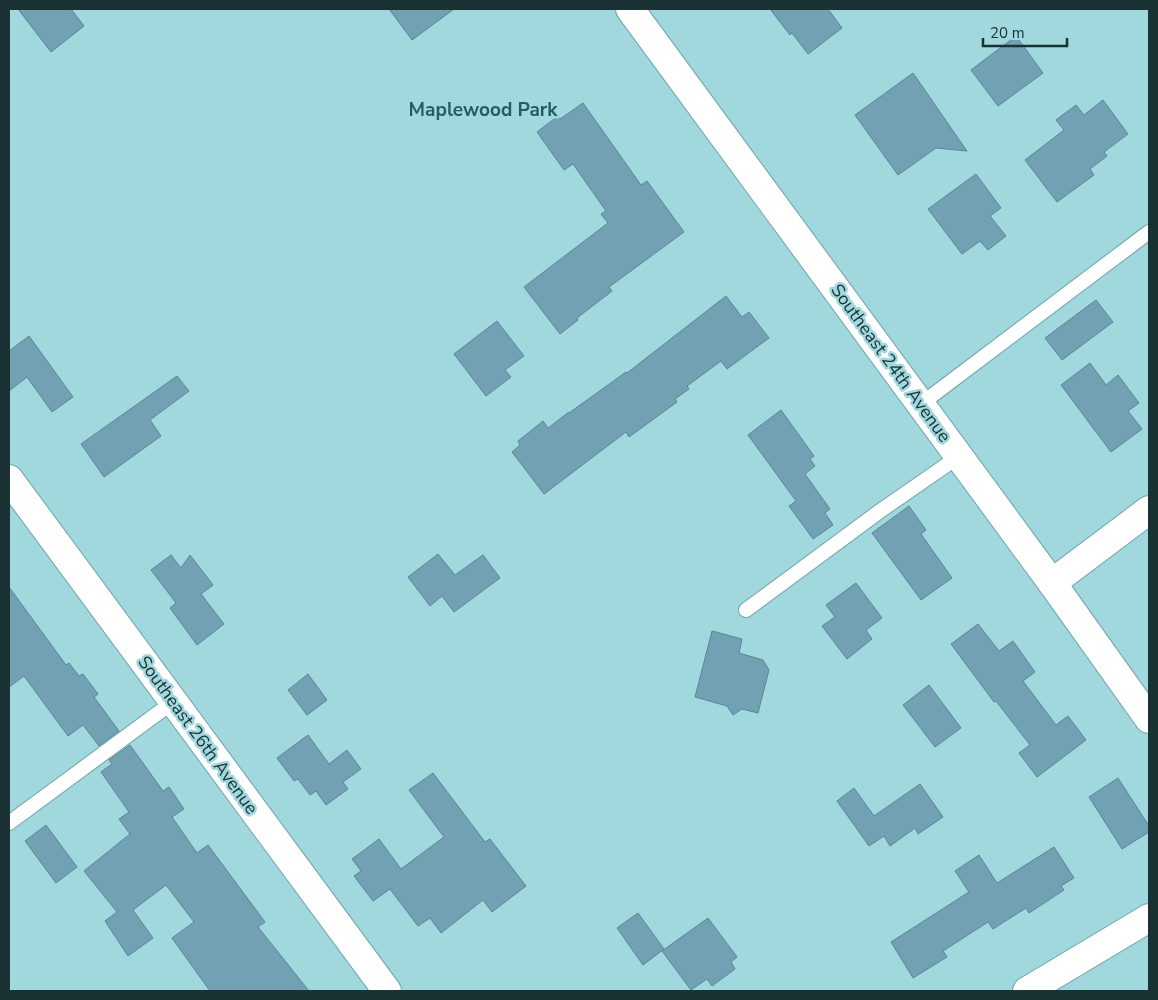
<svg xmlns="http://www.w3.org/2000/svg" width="1158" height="1000" font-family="'Nunito Sans',sans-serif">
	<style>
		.building { fill: #71a1b3; stroke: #588698 }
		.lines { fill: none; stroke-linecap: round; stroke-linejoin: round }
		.service-casing { stroke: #6ea4aa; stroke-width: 16 }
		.minor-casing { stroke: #6ea4aa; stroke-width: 30 }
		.tertiary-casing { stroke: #6ea4aa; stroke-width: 30 }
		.secondary-casing { stroke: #6ea4aa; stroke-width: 30 }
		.service { stroke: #fff; stroke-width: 14 }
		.minor { stroke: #fff; stroke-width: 28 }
		.tertiary { stroke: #fff; stroke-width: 28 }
		.secondary { stroke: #fff; stroke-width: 28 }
		.labels { text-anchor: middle; stroke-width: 5; stroke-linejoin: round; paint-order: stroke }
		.street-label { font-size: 18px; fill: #1b3234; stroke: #a0d8de }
		.neighbourhood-label { font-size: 19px; font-weight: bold; fill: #255b61; stroke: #a0d8de }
	</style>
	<rect width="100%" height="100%" fill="#a0d8de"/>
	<path class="building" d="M 18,9 L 71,9 L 84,26 L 51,52 Z
		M 389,9 L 454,9 L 412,40 Z
		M 770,9 L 828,9 L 842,28 L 808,54 L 792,33 L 790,35 Z
		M 1016,36 L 1043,73 L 998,106 L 971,70 Z
		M 913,73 L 967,151 L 936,148 L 898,175 L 855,115 Z
		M 1103,100 L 1128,134 L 1104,152 L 1107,156 L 1090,169 L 1094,175 L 1057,202 L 1025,160 L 1064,130 L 1056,120 L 1076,105 L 1084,115 Z
		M 583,103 L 641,185 L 647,181 L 684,232 L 609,287 L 612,291 L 577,318 L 578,320 L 560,334 L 524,287 L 608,223 L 601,214 L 606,211 L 573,164 L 564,170 L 537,132 L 558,116 L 560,119 Z
		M 976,174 L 1001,208 L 990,216 L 1006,236 L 988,250 L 980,241 L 962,254 L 928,209 Z
		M 726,296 L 742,317 L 749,312 L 769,338 L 727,369 L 721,361 L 687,386 L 689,389 L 675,399 L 677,402 L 629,437 L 626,432 L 544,494 L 512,452 L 520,445 L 518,441 L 543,421 L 548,428 L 569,412 L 569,413 L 626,372 L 627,373 Z
		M 1096,300 L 1113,322 L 1062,360 L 1045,338 Z
		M 497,321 L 524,356 L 505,370 L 511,377 L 486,396 L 454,354 Z
		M 29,336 L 73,397 L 52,412 L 27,377 L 9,391 L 9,351 Z
		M 1090,363 L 1106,385 L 1118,375 L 1139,403 L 1128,411 L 1142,429 L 1111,452 L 1061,385 Z
		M 177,376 L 189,391 L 150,420 L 161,436 L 104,477 L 81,444 Z
		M 781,410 L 814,456 L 810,459 L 815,466 L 805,474 L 830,509 L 825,513 L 833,525 L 813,539 L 789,506 L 796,501 L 748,435 Z
		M 909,506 L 926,530 L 921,534 L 952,578 L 921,600 L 872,533 Z
		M 438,554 L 455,575 L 483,555 L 500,578 L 454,612 L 442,596 L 430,606 L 408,577 Z
		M 171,555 L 181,568 L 190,555 L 213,585 L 201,594 L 224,624 L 197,645 L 170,608 L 176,603 L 151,570 Z
		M 856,583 L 882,618 L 866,630 L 872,639 L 847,659 L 822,626 L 835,617 L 826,605 Z
		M 9,587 L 66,665 L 69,663 L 79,676 L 83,674 L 98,694 L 94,697 L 119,731 L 99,746 L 83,725 L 68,736 L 24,676 L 9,687 Z
		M 978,624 L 999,651 L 1013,641 L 1035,672 L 1023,681 L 1056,725 L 1068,716 L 1086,740 L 1037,777 L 1019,753 L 1030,745 L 996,701 L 994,702 L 951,644 Z
		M 712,631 L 742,639 L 739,653 L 763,660 L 769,670 L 758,713 L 742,709 L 733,715 L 727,706 L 695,697 Z
		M 308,674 L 327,700 L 307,715 L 288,690 Z
		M 929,685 L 961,728 L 935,747 L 903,705 Z
		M 308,735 L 329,764 L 347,750 L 361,769 L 343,782 L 348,789 L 326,805 L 316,791 L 310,795 L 298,779 L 294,781 L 277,758 Z
		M 130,745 L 163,791 L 169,787 L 184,809 L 172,817 L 197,853 L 208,845 L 265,922 L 258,927 L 309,991 L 210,991 L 172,938 L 194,922 L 166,885 L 133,910 L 153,938 L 128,956 L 105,921 L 117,912 L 84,871 L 130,834 L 119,819 L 129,812 L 101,772 L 112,764 L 109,760 Z
		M 433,773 L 485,842 L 490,839 L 526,886 L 492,912 L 483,900 L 441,933 L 430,918 L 418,926 L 390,889 L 373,901 L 354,876 L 361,871 L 352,859 L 379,839 L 401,869 L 444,837 L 409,790 Z
		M 1118,778 L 1149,826 L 1149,832 L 1122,849 L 1089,797 Z
		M 920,784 L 943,817 L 918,834 L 915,828 L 890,846 L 884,836 L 869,846 L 837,801 L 854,788 L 874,816 Z
		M 46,825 L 77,867 L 56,883 L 25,841 Z
		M 1054,847 L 1074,878 L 1061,886 L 1064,890 L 1029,913 L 1026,908 L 993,929 L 988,922 L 943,951 L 947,957 L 913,978 L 891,942 L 969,892 L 955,871 L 979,855 L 997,883 Z
		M 638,913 L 664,949 L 643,965 L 617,928 Z
		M 708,918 L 737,957 L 731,962 L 735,969 L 712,986 L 707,979 L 691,990 L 662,951 Z"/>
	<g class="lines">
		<defs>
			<path id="service" d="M 921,404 L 1149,232
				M 746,610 L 880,511 L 958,457
				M 9,823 L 173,702"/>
			<path id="minor" d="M 9,479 L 387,991
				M 1052,583 L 1149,510"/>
			<path id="tertiary" d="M 630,9 L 1052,583 L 1149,719"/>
			<path id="secondary" d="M 1027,991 L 1149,918"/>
		</defs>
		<use href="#service" class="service-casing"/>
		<use href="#minor" class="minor-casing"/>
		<use href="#tertiary" class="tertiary-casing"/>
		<use href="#secondary" class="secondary-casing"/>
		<use href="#service" class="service"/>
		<use href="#minor" class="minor"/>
		<use href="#tertiary" class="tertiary"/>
		<use href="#secondary" class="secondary"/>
	</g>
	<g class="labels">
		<g class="street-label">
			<text transform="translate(891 363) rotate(54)" y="6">Southeast 24th Avenue</text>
			<text transform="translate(198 735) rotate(54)" y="6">Southeast 26th Avenue</text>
		</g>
		<g class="neighbourhood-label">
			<text x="483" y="116">Maplewood Park</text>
		</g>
	</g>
	<rect width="1158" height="1000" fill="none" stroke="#1b3234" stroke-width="20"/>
	<path d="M983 38v8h84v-8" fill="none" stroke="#1b3234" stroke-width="2.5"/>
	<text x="990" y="38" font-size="15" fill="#1b3234" stroke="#a0d8de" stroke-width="4" paint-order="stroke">20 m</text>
</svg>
